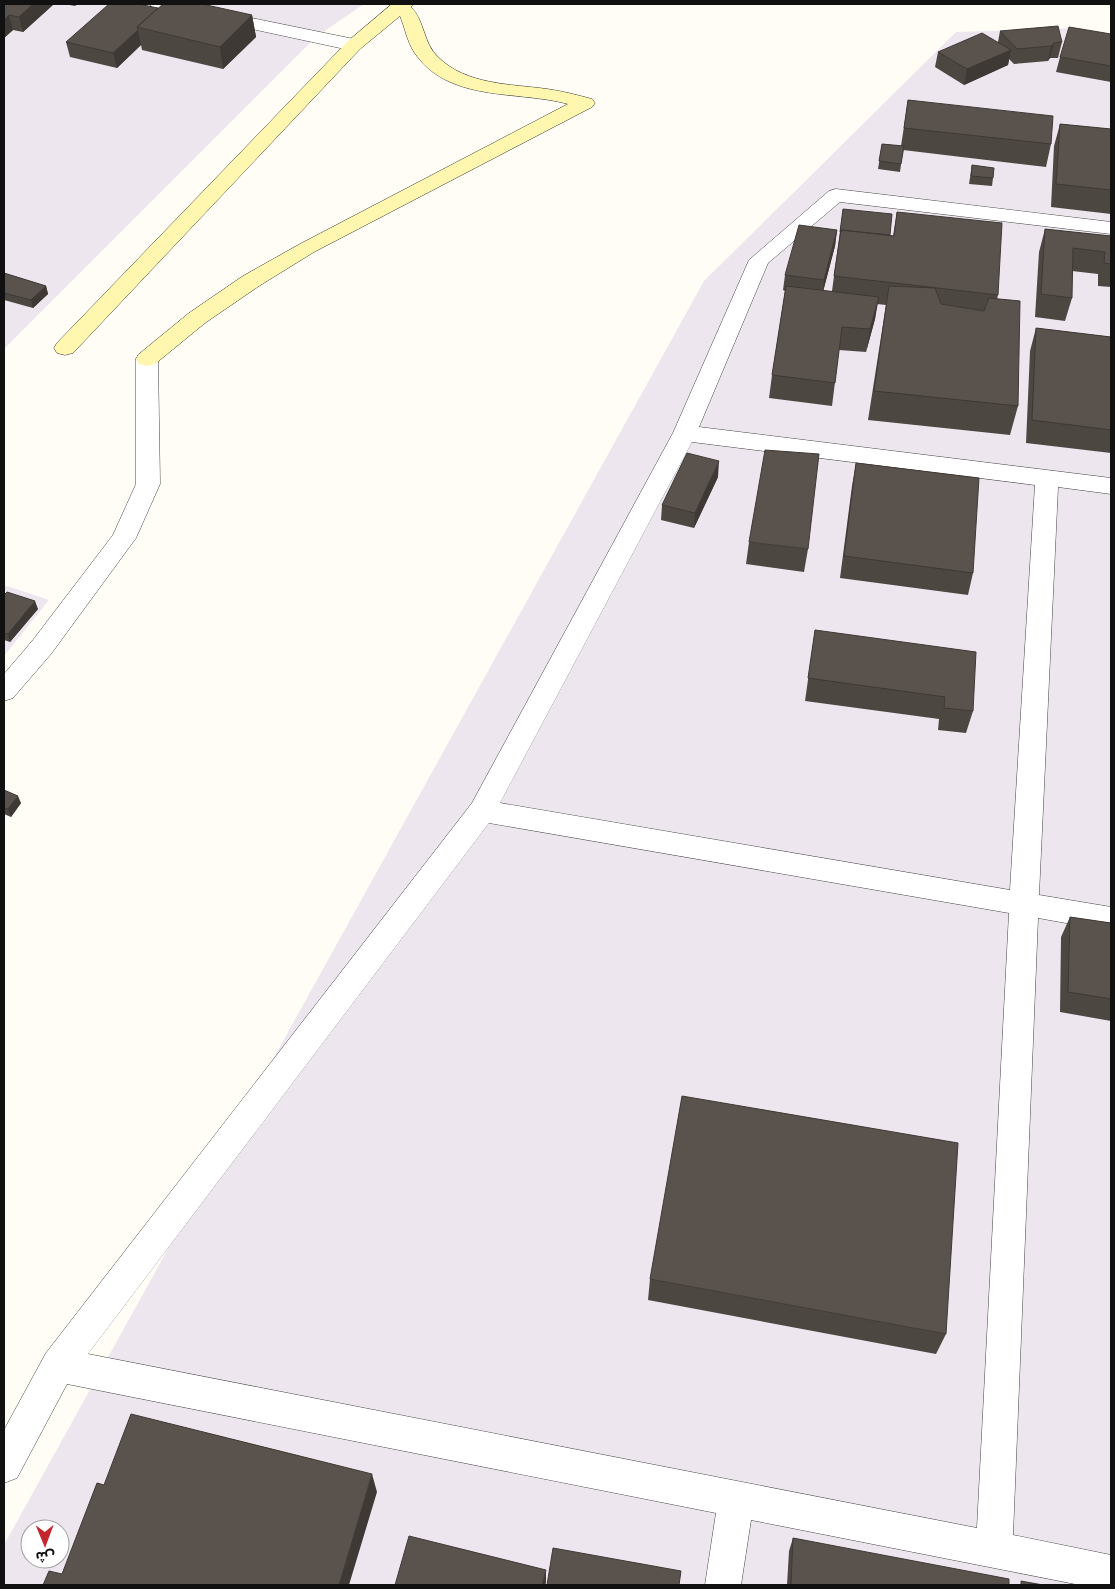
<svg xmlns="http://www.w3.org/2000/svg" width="1115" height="1589" font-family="Spectral,'Noto Sans Arabic',serif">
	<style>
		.industrial { fill: #eee6ef; fill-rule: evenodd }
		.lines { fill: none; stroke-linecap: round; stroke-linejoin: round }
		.street-casing { stroke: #444; stroke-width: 1 }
		.secondary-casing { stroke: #333; stroke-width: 1 }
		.street { fill: #fff; fill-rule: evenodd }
		.secondary { fill: #fff6b0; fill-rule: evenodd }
		.wall { fill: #4d4742 }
		.shaded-wall { fill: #3f3936 }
		.building { fill: #5a524d; stroke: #3f3936 }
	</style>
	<rect width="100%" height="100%" fill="#fffdf5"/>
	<path class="industrial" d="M 4,4 L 364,4 L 316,37 L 4,349 Z
		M 1080,28 L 1111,41 L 1111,1585 L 4,1585 L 4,1545 L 704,281 L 956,32 ZM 30,1529 L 60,1529 L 60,1559 L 30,1559 Z
		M 4,585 L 49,600 L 4,656 Z"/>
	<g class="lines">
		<defs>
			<path id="street" d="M 150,4 L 183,4 L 354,39 L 360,41 L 363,45 L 360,49 L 354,51 L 159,9 L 153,8 Z
				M 836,189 L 1111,222 L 1111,234 L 840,202 L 768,263 L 699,427 L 1111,478 L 1111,494 L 1058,487 L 1039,895 L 1111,907 L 1111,931 L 1038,918 L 1013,1535 L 1111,1555 L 1111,1585 L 1080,1585 L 751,1520 L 741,1585 L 705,1585 L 716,1513 L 67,1384 L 17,1478 L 4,1483 L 4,1430 L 46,1353 L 472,803 L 673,433 L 749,260 L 829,191 ZM 692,442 L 1035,485 L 1010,890 L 500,803 ZM 489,823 L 1009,913 L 977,1528 L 88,1354 Z
				M 147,352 L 155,354 L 158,359 L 160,484 L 136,538 L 51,654 L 13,698 L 4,701 L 4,674 L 33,640 L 113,535 L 136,484 L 136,359 L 139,354 Z"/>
			<path id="secondary" d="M 392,4 L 413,4 L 411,7 C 425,21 423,43 438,57 C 466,85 511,84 547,89 C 562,91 577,95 592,99 L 595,103 L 592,107 L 314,252 L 259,286 L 205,323 L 155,364 L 147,366 L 139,364 L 136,359 L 139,354 L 189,313 L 243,276 L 300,244 L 568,104 C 517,90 448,103 414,52 C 407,41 405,28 400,16 L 360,49 L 73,353 L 65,355 L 57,353 L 54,348 L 57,343 L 348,41 Z"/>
		</defs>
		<use href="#street" class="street-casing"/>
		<use href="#secondary" class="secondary-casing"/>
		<use href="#street" class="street"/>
		<use href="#secondary" class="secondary"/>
	</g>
	<path class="wall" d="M 4,4 L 54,4 L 23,32 L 13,30 L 4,38 Z
		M 64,4 L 78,4 L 75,6 Z
		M 158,8 L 252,15 L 256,37 L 223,69 L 142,50 L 141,45 L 117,68 L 70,57 L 66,42 Z
		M 1000,31 L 1062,42 L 1058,58 L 1050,58 L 1048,61 L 1014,64 L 1009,59 L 1008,65 L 964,85 L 935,67 L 938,52 L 998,42 Z
		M 1111,34 L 1111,82 L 1056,72 L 1060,57 Z
		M 908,100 L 1051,144 L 1046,167 L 903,150 L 900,172 L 878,169 L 882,144 L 901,146 Z
		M 1060,124 L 1111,129 L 1111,214 L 1051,207 L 1054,146 Z
		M 972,165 L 993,178 L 992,186 L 969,184 Z
		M 843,209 L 890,235 L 893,236 L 897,212 L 998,295 L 997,299 L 1018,406 L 1010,435 L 868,420 L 886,305 L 877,304 L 875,319 L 866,352 L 839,350 L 832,406 L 769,398 L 772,375 L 785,291 L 783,290 L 785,275 L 837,230 L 835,246 L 823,291 L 832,291 Z
		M 1045,229 L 1111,236 L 1111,287 L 1098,286 L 1098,274 L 1072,271 L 1072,298 L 1065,321 L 1035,317 L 1039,252 Z
		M 4,273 L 46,286 L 48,294 L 33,308 L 4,300 Z
		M 1036,328 L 1111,337 L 1111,453 L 1026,443 L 1030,351 Z
		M 856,463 L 973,573 L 968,595 L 840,578 L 852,486 Z
		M 718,477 L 694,528 L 661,520 L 662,505 Z
		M 749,542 L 808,549 L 804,572 L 746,564 Z
		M 4,595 L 38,609 L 10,642 L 4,640 Z
		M 815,630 L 973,711 L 966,733 L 938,730 L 939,719 L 805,701 Z
		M 4,790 L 21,803 L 11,817 L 4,814 Z
		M 1070,917 L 1111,923 L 1111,1021 L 1060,1012 L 1061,937 Z
		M 650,1279 L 946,1334 L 936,1354 L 648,1300 Z
		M 793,1538 L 1009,1585 L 787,1585 L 789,1551 Z"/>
	<path class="shaded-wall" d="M 33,4 L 54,4 L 23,32 L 19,17 Z
		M 9,15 L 13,30 L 4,38 L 4,20 Z
		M 252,15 L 256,37 L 223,69 L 220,47 Z
		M 138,30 L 141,45 L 117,68 L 113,53 Z
		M 1054,43 L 1050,58 L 1048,61 L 1051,46 Z
		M 1011,50 L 1008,65 L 964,85 L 967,69 Z
		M 837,230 L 835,246 L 822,296 L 824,280 Z
		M 46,286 L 48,294 L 33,308 L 31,300 Z
		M 879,297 L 875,319 L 866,352 L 870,329 Z
		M 719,461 L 718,477 L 694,528 L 695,513 Z
		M 35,601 L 38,609 L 10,642 L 8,634 Z
		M 18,796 L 21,803 L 11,817 L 8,809 Z
		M 372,1474 L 377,1492 L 349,1585 L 339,1585 Z
		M 546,1570 L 546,1583 L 545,1585 L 542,1585 Z"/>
	<path class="building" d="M 4,4 L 33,4 L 19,17 L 9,15 L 4,20 Z
		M 109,4 L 138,4 L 158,8 L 137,27 L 138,30 L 113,53 L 66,42 Z
		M 163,4 L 202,4 L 252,15 L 220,47 L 137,27 Z
		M 1058,26 L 1062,42 L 1054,43 L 1051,46 L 1017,49 L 1000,31 Z
		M 1069,27 L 1111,34 L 1111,66 L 1060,57 Z
		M 982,33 L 1011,50 L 967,69 L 938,52 Z
		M 908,100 L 1053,116 L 1051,144 L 904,128 Z
		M 1060,124 L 1111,129 L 1111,190 L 1056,184 Z
		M 882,144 L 904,146 L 901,164 L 879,161 Z
		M 972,165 L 994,168 L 993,178 L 971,176 Z
		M 843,209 L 892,214 L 890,235 L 841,230 L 841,232 L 840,232 Z
		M 897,212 L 1002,223 L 998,295 L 834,276 L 841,230 L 894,236 Z
		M 799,225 L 837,230 L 824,280 L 785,275 Z
		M 1045,229 L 1111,236 L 1111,264 L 1104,263 L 1105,252 L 1073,248 L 1072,298 L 1041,294 Z
		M 4,273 L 46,286 L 31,300 L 4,293 Z
		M 786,286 L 879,297 L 870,329 L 842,327 L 835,383 L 772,375 Z
		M 889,286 L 935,288 L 941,304 L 984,311 L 989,298 L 1020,301 L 1018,406 L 874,391 Z
		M 1036,328 L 1111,337 L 1111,430 L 1032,420 Z
		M 765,450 L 819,454 L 808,549 L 749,542 Z
		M 687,453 L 719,461 L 695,513 L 662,505 Z
		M 856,463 L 979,478 L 973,573 L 844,556 Z
		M 7,592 L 35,601 L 8,634 L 4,633 L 4,595 Z
		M 815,630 L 976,652 L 973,711 L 944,708 L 945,697 L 808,678 Z
		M 4,790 L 18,796 L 8,809 L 4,808 Z
		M 1070,917 L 1111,923 L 1111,999 L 1068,992 Z
		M 682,1096 L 958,1143 L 946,1334 L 650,1279 Z
		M 131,1414 L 372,1474 L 339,1585 L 43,1585 L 49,1571 L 62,1574 L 97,1483 L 104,1485 Z
		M 409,1536 L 546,1570 L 542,1585 L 395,1585 Z
		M 793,1538 L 1009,1579 L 1009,1585 L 791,1585 Z
		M 553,1548 L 681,1571 L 679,1585 L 547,1585 Z
		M 1021,1581 L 1043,1585 L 1021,1585 Z"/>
	<rect width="1115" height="1589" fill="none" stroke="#111111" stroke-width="10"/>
	<g transform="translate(45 1544) rotate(179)"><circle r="24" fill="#ffffff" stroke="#a0a0a0"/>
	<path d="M0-4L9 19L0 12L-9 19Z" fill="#c4262e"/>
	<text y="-8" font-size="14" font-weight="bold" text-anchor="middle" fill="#111111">ش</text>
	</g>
</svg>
